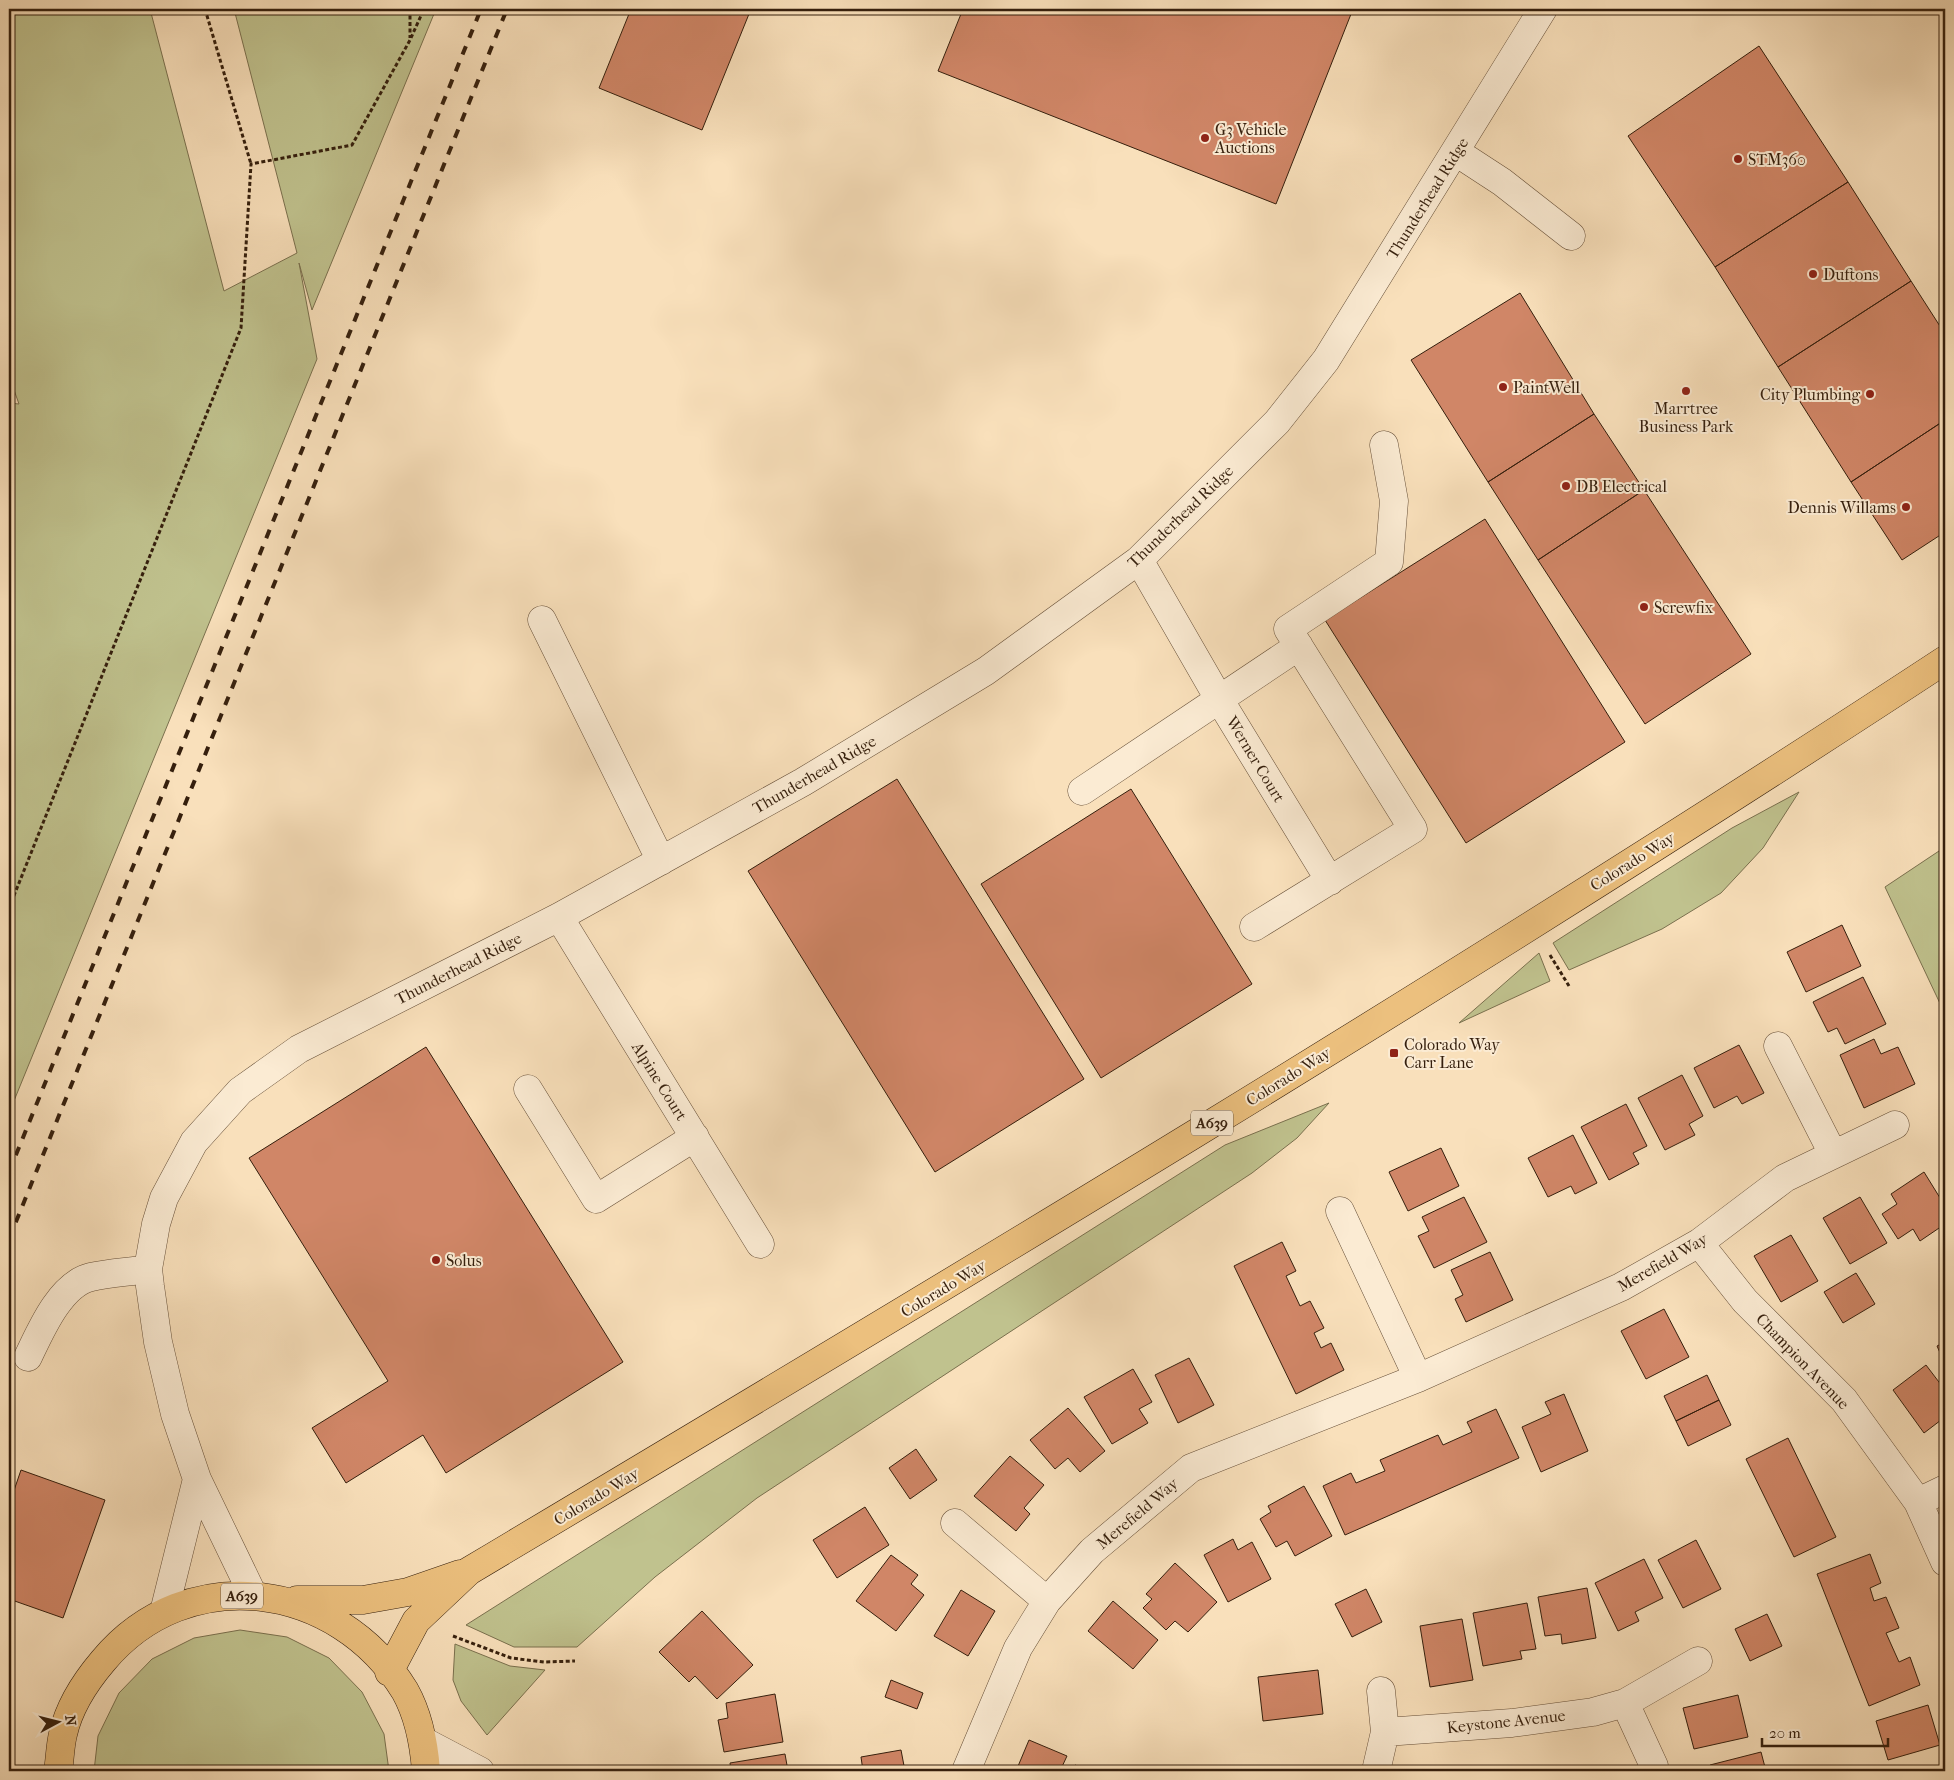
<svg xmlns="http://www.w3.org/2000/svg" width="1954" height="1780" font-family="'IM FELL French Canon',serif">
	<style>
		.green { fill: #c0c28e; stroke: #7a704e }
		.building { fill: #d08667; stroke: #351f0d }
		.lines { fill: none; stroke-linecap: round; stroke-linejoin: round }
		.minor-casing { stroke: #664f38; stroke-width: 29 }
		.major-casing { stroke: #351f0d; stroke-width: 29 }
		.path { stroke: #351f0d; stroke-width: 3; stroke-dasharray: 4 2.5; stroke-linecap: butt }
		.minor { stroke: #fbebd3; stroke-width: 28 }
		.major { stroke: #ecc07e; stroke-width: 28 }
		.rail { stroke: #351f0d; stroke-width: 4; stroke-dasharray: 9 9; stroke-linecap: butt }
		.poi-dot { fill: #8f2418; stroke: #fbebd3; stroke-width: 2 }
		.labels { text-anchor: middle; stroke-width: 4; stroke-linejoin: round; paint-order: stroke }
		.shield { fill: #fbebd3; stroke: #705c48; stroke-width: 1 }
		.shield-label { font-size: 15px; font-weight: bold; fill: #351f0d }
		.poi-label { font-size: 16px; fill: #351f0d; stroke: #fbebd3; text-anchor: start }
		.street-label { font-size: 16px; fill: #351f0d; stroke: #fbebd3 }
	</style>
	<rect width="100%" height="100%" fill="#f9e0bb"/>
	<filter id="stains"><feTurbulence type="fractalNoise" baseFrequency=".004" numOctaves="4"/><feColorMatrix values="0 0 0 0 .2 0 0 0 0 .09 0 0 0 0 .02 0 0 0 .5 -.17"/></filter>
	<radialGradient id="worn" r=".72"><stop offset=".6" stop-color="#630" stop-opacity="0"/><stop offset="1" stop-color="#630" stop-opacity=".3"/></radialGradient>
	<path class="green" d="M 9,9 L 150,9 L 224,291 L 297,253 L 234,9 L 436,9 L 312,310 L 299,263 L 317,359 L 9,1113 L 9,403 L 19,404 L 9,376 Z
		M 1799,792 L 1763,848 L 1721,893 L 1662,929 L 1569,970 L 1553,943 L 1732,828 Z
		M 1945,847 L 1945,1014 L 1885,887 Z
		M 1539,953 L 1550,981 L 1459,1023 Z
		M 1329,1103 L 1297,1138 L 1252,1173 L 757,1498 L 655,1577 L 577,1647 L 514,1647 L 466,1625 L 1225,1145 Z
		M 240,1630 L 287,1637 L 329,1658 L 362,1692 L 384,1734 L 389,1771 L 94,1771 L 98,1736 L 119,1693 L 152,1659 L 194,1638 Z
		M 455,1644 L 510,1666 L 545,1670 L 487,1735 L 461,1701 L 453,1680 Z"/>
	<path class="building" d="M 631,9 L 751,9 L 702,130 L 599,88 Z
		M 963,9 L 1353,9 L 1276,204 L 938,71 Z
		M 1759,46 L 1848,182 L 1715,267 L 1628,136 Z
		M 1848,182 L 1911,281 L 1778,367 L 1715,267 Z
		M 1911,281 L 1945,334 L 1945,420 L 1851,482 L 1778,367 Z
		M 1520,293 L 1594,414 L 1488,482 L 1411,360 Z
		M 1594,414 L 1644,490 L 1538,560 L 1488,482 Z
		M 1945,420 L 1945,532 L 1902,560 L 1851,482 Z
		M 1644,490 L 1751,654 L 1645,724 L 1538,560 Z
		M 1485,519 L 1625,742 L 1466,843 L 1325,620 Z
		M 897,779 L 1084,1079 L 935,1172 L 748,871 Z
		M 1131,789 L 1252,984 L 1101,1078 L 981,884 Z
		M 1842,925 L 1861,966 L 1806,992 L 1787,952 Z
		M 1863,977 L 1886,1024 L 1845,1044 L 1837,1028 L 1828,1032 L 1813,1002 Z
		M 1874,1039 L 1881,1054 L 1898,1047 L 1915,1084 L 1864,1108 L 1840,1055 Z
		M 1739,1045 L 1764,1093 L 1742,1104 L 1737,1096 L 1714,1108 L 1694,1068 Z
		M 426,1047 L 623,1362 L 446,1473 L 423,1435 L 346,1483 L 312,1428 L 388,1381 L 249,1158 Z
		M 1682,1075 L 1703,1116 L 1689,1124 L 1695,1135 L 1665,1150 L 1638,1098 Z
		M 1626,1104 L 1647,1146 L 1633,1153 L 1639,1164 L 1609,1180 L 1581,1127 Z
		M 1573,1135 L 1597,1183 L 1575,1194 L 1571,1186 L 1548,1197 L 1528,1158 Z
		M 1441,1148 L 1459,1186 L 1408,1211 L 1389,1172 Z
		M 1924,1172 L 1945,1206 L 1945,1224 L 1920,1241 L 1913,1229 L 1898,1239 L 1882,1214 L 1897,1204 L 1891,1194 Z
		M 1464,1197 L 1487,1242 L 1434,1268 L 1418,1236 L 1429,1231 L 1422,1217 Z
		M 1860,1197 L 1887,1243 L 1850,1264 L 1823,1218 Z
		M 1791,1235 L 1818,1281 L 1781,1302 L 1754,1256 Z
		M 1282,1242 L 1296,1271 L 1286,1276 L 1300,1306 L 1310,1301 L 1324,1328 L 1314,1333 L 1321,1348 L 1331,1343 L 1344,1370 L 1296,1394 L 1234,1266 Z
		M 1490,1252 L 1513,1300 L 1466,1322 L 1455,1299 L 1463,1295 L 1451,1270 Z
		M 1856,1273 L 1875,1304 L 1843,1323 L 1824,1292 Z
		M 1664,1309 L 1689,1357 L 1646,1379 L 1621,1331 Z
		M 1945,1342 L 1945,1364 L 1937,1346 Z
		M 1189,1358 L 1214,1405 L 1178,1423 L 1155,1375 Z
		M 1926,1365 L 1945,1390 L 1945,1417 L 1924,1433 L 1893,1390 Z
		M 1133,1369 L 1152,1402 L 1139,1409 L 1148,1423 L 1112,1444 L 1084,1397 Z
		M 1707,1375 L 1719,1400 L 1676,1421 L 1664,1396 Z
		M 1564,1394 L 1588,1451 L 1541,1472 L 1522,1427 L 1551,1414 L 1545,1402 Z
		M 1719,1400 L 1731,1425 L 1688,1446 L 1676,1421 Z
		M 1068,1408 L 1105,1451 L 1080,1472 L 1068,1458 L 1055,1469 L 1030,1440 Z
		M 1496,1409 L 1519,1458 L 1345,1535 L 1323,1486 L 1351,1473 L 1356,1483 L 1385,1471 L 1380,1460 L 1438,1435 L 1443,1445 L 1472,1432 L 1467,1422 Z
		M 1788,1438 L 1836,1537 L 1794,1557 L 1746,1459 Z
		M 916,1449 L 937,1480 L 910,1499 L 889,1468 Z
		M 1010,1456 L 1044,1485 L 1024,1508 L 1030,1514 L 1016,1531 L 974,1496 Z
		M 21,1470 L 105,1500 L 63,1618 L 9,1599 L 9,1505 Z
		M 1304,1486 L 1332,1536 L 1295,1556 L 1287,1541 L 1276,1547 L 1260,1519 L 1271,1512 L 1268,1506 Z
		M 865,1507 L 889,1545 L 837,1578 L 813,1540 Z
		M 1233,1539 L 1238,1550 L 1252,1542 L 1271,1579 L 1228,1602 L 1204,1555 Z
		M 1696,1540 L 1721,1589 L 1683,1608 L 1658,1560 Z
		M 1870,1554 L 1881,1583 L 1870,1588 L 1874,1601 L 1886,1597 L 1899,1628 L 1886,1633 L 1899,1662 L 1910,1657 L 1920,1685 L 1869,1706 L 1817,1574 Z
		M 891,1555 L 918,1575 L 911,1584 L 924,1595 L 896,1631 L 856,1601 Z
		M 1644,1559 L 1663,1598 L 1635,1612 L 1639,1621 L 1618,1631 L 1595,1583 Z
		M 1175,1563 L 1217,1602 L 1188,1632 L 1175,1621 L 1166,1630 L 1143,1608 L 1152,1599 L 1146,1594 Z
		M 1587,1588 L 1596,1638 L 1562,1644 L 1561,1634 L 1545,1636 L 1538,1597 Z
		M 1366,1589 L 1382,1622 L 1352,1637 L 1335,1604 Z
		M 961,1590 L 995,1611 L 968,1656 L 934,1636 Z
		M 1113,1601 L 1158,1640 L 1133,1669 L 1088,1631 Z
		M 1527,1603 L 1536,1649 L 1520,1651 L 1522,1659 L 1483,1666 L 1473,1613 Z
		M 702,1611 L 753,1665 L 717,1699 L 695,1676 L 689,1682 L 659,1652 Z
		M 1767,1614 L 1782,1646 L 1750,1661 L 1735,1629 Z
		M 1462,1619 L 1473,1680 L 1430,1687 L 1420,1626 Z
		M 1318,1670 L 1323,1714 L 1263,1721 L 1258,1677 Z
		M 891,1680 L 923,1693 L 917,1709 L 885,1697 Z
		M 775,1694 L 783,1742 L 724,1752 L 718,1720 L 728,1718 L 726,1703 Z
		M 1738,1695 L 1748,1737 L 1694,1749 L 1683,1708 Z
		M 1928,1705 L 1940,1745 L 1888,1760 L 1876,1721 Z
		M 1029,1740 L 1067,1756 L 1060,1771 L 1016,1771 Z
		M 901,1750 L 905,1771 L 863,1771 L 861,1757 Z
		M 1761,1752 L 1766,1771 L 1712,1771 L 1710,1765 Z
		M 785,1754 L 788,1771 L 731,1771 L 730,1763 Z
		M 1075,1765 L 1091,1771 L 1072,1771 Z"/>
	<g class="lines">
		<defs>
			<path id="minor" d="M 1456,152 L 1502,182 L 1571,236
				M 1139,560 L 1219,699 L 1330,881
				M 542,620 L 661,861
				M 1082,791 L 1299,646
				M 559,917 L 760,1244
				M 1254,927 L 1413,829 L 1288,629 L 1389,562 L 1394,501 L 1384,445
				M 1778,1046 L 1833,1154
				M 528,1089 L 596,1199 L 695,1137
				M 1340,1211 L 1418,1378
				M 1699,1243 L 1745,1301 L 1844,1400 L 1918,1502 L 1945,1562
				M 28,1357 C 40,1332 60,1284 91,1277 C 109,1273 129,1272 148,1269
				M 1918,1502 L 1945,1489
				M 955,1523 L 1047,1601
				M 253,1595 L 197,1479 L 175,1414 L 158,1342 L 150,1286 L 148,1269 L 156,1224 L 164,1198 L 194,1142 L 240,1091 L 299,1049 L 559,917 L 803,782 L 986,671 L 1139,560 L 1277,422 L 1326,360 L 1543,9
				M 164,1612 L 197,1479
				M 1625,1703 L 1654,1766
				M 1385,1732 L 1512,1723 L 1593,1712 L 1625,1703 L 1698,1661
				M 423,1741 L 480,1771
				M 966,1771 L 1018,1648 L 1047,1601 L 1092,1551 L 1191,1468 L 1418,1378 L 1621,1287 L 1699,1243 L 1785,1178 L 1895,1125
				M 1376,1771 L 1385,1732 L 1381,1691"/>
			<path id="major" d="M 297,1600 L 363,1600 L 408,1592 L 460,1574
				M 389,1672 L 416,1621 L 469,1571 C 965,1275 1462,977 1945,660
				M 58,1771 C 60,1759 60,1746 63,1734 C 69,1707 86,1681 103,1661 C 187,1560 338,1581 405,1691 C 419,1716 424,1744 426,1771"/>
		</defs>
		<use href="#minor" class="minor-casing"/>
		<use href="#major" class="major-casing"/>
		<path class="path" d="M 205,9 L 251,164
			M 410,9 L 410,38
			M 9,908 L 241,328 L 251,164 L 352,145 L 410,40 L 424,9
			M 1550,955 L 1569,986
			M 453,1636 L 511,1658 L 544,1662 L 575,1661"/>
		<use href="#minor" class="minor"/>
		<use href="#major" class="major"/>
		<path class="rail" d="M 9,1172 L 481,9
			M 9,1239 L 507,9"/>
	</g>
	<g class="poi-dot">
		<circle cx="1205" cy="138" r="5"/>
		<circle cx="1738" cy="159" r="5"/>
		<circle cx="1813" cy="274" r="5"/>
		<circle cx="1503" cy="387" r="5"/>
		<circle cx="1686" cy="391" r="5"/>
		<circle cx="1870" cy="394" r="5"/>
		<circle cx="1566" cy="486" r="5"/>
		<circle cx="1906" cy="507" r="5"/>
		<circle cx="1644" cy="607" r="5"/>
		<rect x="1389" y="1048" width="10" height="10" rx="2.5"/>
		<circle cx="436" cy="1260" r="5"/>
	</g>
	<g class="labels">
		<g class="shield">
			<rect x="1191" y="1110.5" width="42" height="25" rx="4"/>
			<rect x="221" y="1583.5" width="42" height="25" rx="4"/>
		</g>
		<g class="shield-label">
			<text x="1212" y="1128">A639</text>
			<text x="242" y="1601">A639</text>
		</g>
		<g class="poi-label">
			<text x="1215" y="135">G3 Vehicle<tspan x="1215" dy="18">Auctions</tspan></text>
			<text x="1748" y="165">STM360</text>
			<text x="1823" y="280">Duftons</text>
			<text x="1513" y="393">PaintWell</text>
			<text x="1860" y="400" text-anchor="end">City Plumbing</text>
			<text x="1686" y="414" text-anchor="middle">Marrtree<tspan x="1686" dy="18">Business Park</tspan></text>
			<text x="1576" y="492">DB Electrical</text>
			<text x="1896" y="513" text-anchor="end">Dennis Willams</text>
			<text x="1654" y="613">Screwfix</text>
			<text x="1404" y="1050">Colorado Way<tspan x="1404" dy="18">Carr Lane</tspan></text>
			<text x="446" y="1266">Solus</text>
		</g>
		<g class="street-label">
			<text transform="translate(1427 198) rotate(-58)" y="6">Thunderhead Ridge</text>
			<text transform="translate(1180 516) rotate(-44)" y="6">Thunderhead Ridge</text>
			<text transform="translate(1256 759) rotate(59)" y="6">Werner Court</text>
			<text transform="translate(814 774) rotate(-30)" y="6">Thunderhead Ridge</text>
			<text transform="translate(1632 861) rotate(-32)" y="6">Colorado Way</text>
			<text transform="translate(458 968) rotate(-27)" y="6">Thunderhead Ridge</text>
			<text transform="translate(1288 1076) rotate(-32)" y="6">Colorado Way</text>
			<text transform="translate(660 1081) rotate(58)" y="6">Alpine Court</text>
			<text transform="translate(1662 1262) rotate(-30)" y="6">Merefield Way</text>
			<text transform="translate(943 1288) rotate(-31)" y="6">Colorado Way</text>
			<text transform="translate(1803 1361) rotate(46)" y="6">Champion Avenue</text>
			<text transform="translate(596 1496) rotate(-31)" y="6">Colorado Way</text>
			<text transform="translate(1137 1513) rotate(-40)" y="6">Merefield Way</text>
			<text transform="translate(1506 1721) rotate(-6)" y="6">Keystone Avenue</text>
		</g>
	</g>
	<rect width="1954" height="1780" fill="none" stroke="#f9e0bb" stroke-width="30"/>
	<rect x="10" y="10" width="1934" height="1760" fill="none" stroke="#351f0d" stroke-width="2.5"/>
	<rect x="15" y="15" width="1924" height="1750" fill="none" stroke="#351f0d"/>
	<g transform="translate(58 1722) rotate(83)" stroke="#fbebd3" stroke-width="4" paint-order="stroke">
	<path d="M0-4L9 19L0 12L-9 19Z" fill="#351f0d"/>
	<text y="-8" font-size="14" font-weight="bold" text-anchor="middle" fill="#351f0d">N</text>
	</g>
	<path d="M1762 1738v8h126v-8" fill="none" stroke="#351f0d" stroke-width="2.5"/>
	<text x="1769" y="1738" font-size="15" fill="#351f0d" stroke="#fbebd3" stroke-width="4" paint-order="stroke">20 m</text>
	<rect width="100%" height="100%" filter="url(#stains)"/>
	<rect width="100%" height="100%" fill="url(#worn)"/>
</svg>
